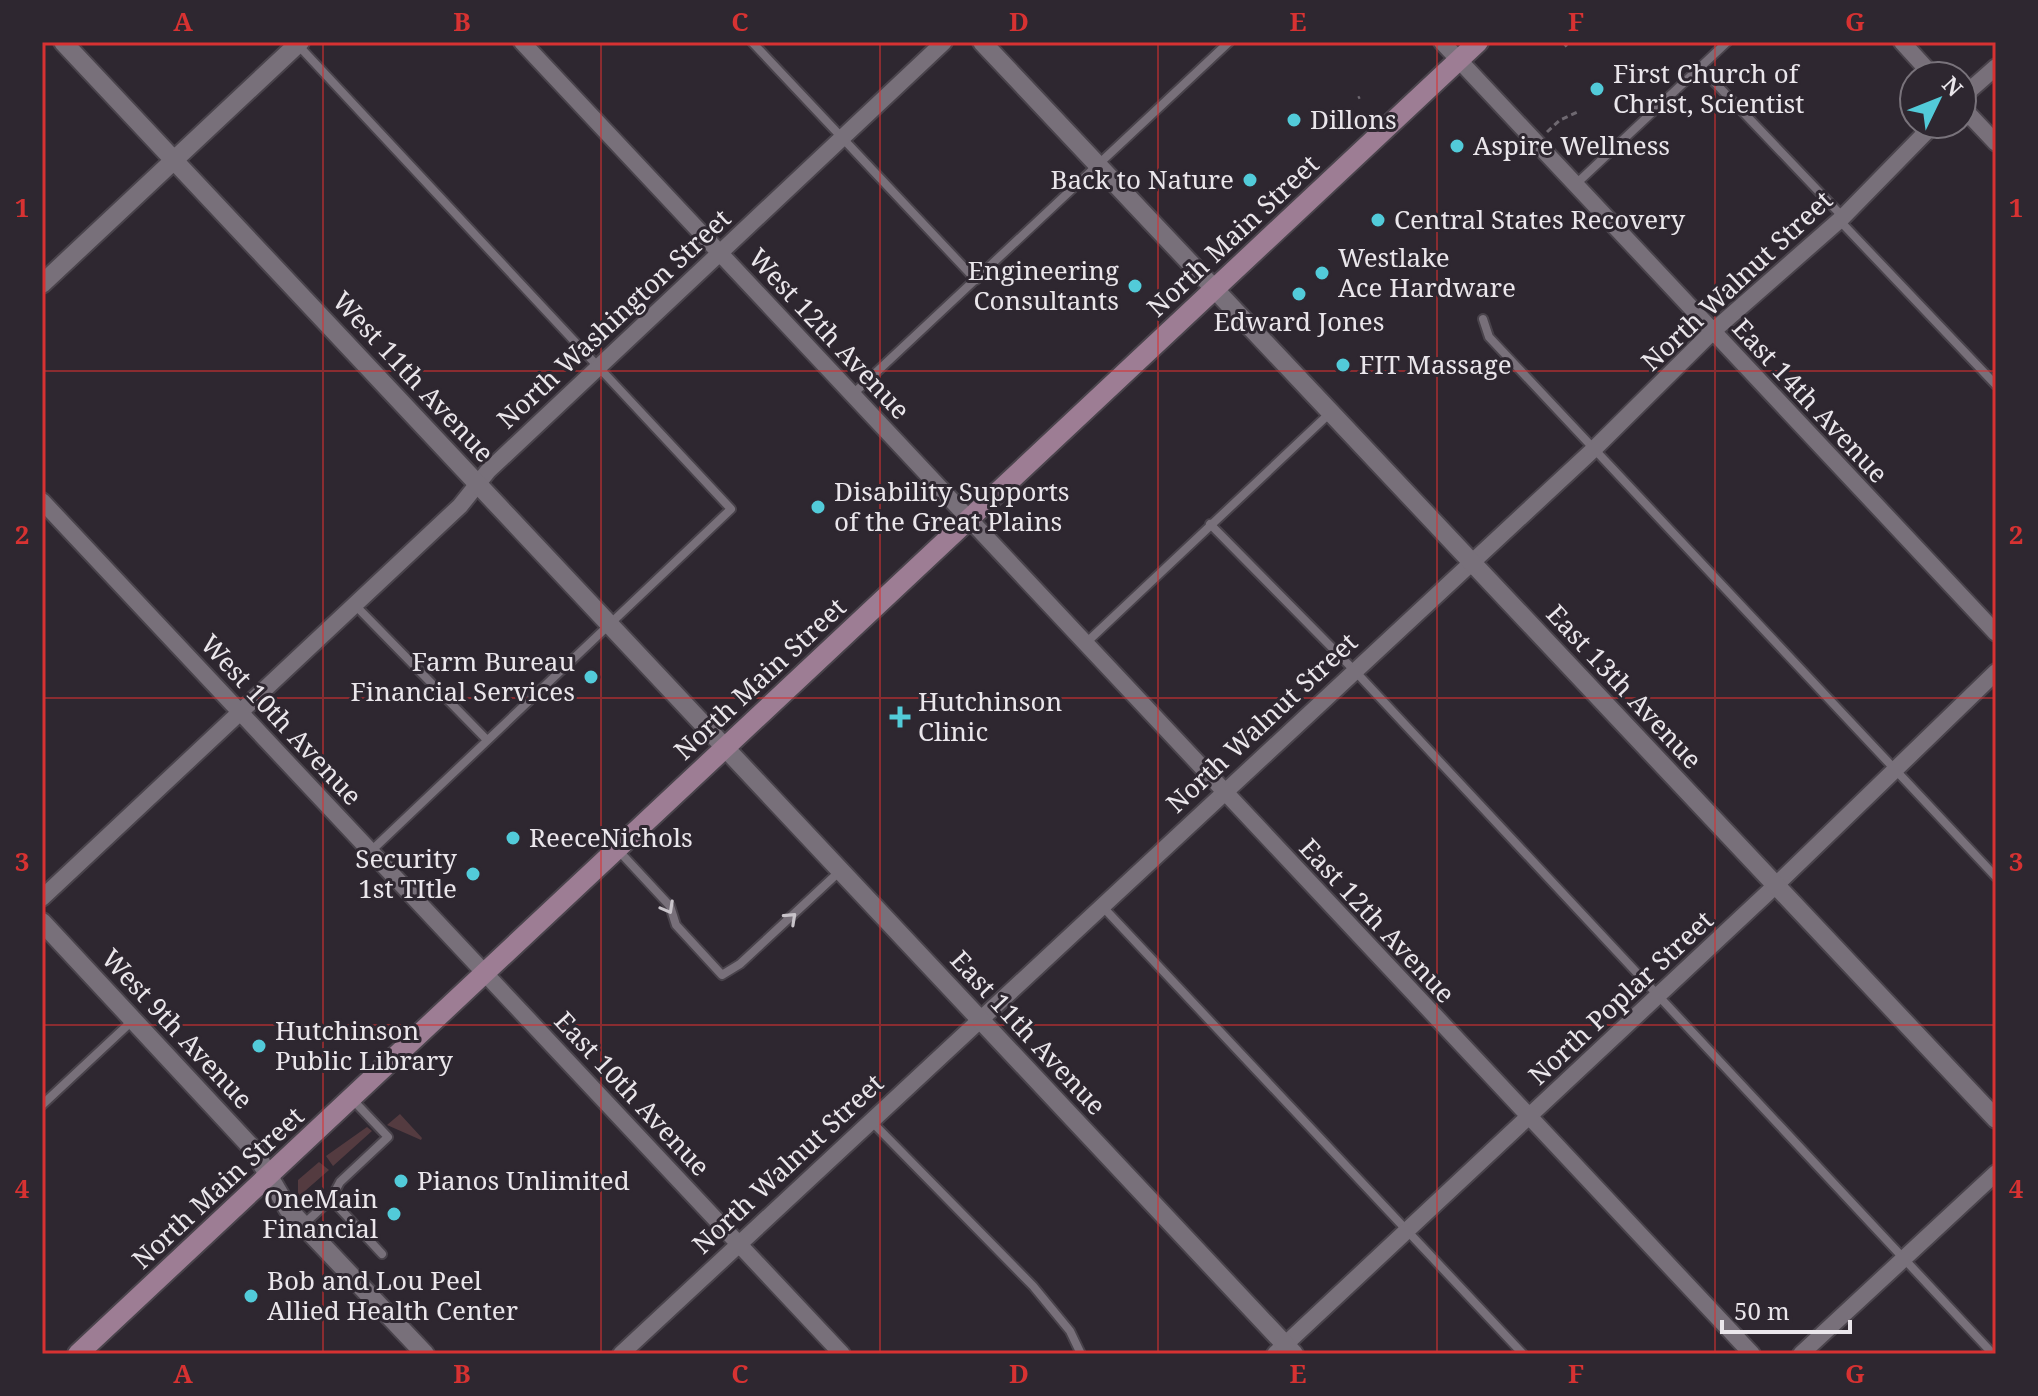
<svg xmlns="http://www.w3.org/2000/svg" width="2038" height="1396" font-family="'Noto Serif',serif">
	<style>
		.green { fill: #543b40 }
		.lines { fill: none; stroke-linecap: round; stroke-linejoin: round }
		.service-casing { stroke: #49434b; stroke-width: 12 }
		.minor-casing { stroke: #49434b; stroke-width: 20 }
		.tertiary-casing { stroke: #49434b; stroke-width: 22 }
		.secondary-casing { stroke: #49434b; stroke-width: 24 }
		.path { stroke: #6f6971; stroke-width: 3; stroke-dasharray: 6 4; stroke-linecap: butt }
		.service { stroke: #78707a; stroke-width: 8 }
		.minor { stroke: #78707a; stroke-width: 16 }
		.tertiary { stroke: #78707a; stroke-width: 18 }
		.secondary { stroke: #9d7d94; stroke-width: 20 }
		.oneway { stroke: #c8c3c9 }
		.grid { fill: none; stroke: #d73232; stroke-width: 2; stroke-opacity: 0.55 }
		.poi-dot { fill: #52cbd9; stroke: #2e2730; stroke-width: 3 }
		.labels { text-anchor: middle; stroke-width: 6; stroke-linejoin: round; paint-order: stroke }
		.poi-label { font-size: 26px; fill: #eae6eb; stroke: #2e2730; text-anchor: start }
		.street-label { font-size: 26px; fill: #eae6eb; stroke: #2e2730 }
		.neatline { fill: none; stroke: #d73232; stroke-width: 3 }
		.grid-label { font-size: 26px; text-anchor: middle; font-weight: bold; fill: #d73232 }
	</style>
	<rect width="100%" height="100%" fill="#2e2730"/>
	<path class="green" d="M 400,1114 L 422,1138 L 421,1140 L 387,1125 Z
		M 367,1127 L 372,1131 L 333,1166 L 326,1156 Z
		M 319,1162 L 329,1170 L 298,1197 L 298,1180 Z"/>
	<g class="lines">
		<defs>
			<path id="service" d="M 752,42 L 976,280
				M 298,45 L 731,509 L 371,851
				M 1700,67 L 1843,217
				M 1576,184 L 1727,42
				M 1840,221 L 1996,385
				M 1483,319 L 1489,337 L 1996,877
				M 853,394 L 1229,42
				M 1210,524 L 1354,670 L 1993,1354
				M 355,605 L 487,740
				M 1087,642 L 1330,413
				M 618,850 L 670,906 L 676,925 L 722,975 L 740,964 L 840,871
				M 1102,906 L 1523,1354
				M 42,1105 L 132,1021
				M 871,1121 L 1033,1286 L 1070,1331 L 1081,1354
				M 331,1199 L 382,1254
				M 304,1224 L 331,1199 L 340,1182 L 388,1137 L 352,1099"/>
			<path id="minor" d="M 522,42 L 1752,1354
				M 1442,42 L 1996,633
				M 1902,42 L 1933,76
				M 1962,97 L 1996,67
				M 1962,107 L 1996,143
				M 42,501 L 842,1354
				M 42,898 L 460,506 L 488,471 L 944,42
				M 621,1354 L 1595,448 L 1712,332 L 1843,217 L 1934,124
				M 1275,1354 L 1776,885 L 1996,672
				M 1801,1354 L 1996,1173"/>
			<path id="tertiary" d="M 63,42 L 1294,1354
				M 982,42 L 1996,1119
				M 42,284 L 300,42
				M 42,922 L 253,1149 L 288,1209 L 425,1354"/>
			<path id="secondary" d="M 78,1354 L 1478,42"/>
		</defs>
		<use href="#service" class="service-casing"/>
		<use href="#minor" class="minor-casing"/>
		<use href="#tertiary" class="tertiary-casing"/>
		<use href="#secondary" class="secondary-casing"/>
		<path class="path" d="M 1563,42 L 1567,47
			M 1358,98 L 1360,97
			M 1547,132 L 1560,120 L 1580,111"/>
		<use href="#service" class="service"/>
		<use href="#minor" class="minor"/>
		<use href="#tertiary" class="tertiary"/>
		<use href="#secondary" class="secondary"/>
	</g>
	<defs><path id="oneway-chevron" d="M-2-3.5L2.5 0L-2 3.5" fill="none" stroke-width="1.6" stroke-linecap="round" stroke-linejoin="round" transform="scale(2)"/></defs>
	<g class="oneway">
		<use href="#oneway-chevron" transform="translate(668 908) rotate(61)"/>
		<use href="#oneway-chevron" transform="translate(791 918) rotate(-43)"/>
	</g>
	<path class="grid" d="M 323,42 L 323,1354M 601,42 L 601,1354M 880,42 L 880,1354M 1158,42 L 1158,1354M 1437,42 L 1437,1354M 1715,42 L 1715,1354M 42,371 L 1996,371M 42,698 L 1996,698M 42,1025 L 1996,1025"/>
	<g class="poi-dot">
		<circle cx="1597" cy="89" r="8"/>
		<circle cx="1294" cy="120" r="8"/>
		<circle cx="1457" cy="146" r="8"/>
		<circle cx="1250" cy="180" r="8"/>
		<circle cx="1378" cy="220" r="8"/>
		<circle cx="1322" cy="273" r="8"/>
		<circle cx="1135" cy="286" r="8"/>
		<circle cx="1299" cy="294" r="8"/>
		<circle cx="1343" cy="365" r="8"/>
		<circle cx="818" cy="507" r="8"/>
		<circle cx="591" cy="677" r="8"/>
		<path d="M896 705h8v8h8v8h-8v8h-8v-8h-8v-8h8z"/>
		<circle cx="513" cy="838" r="8"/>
		<circle cx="473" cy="874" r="8"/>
		<circle cx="259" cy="1046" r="8"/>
		<circle cx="401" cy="1181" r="8"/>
		<circle cx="394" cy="1214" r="8"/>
		<circle cx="251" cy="1296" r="8"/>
	</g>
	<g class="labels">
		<g class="poi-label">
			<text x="1613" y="83">First Church of<tspan x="1613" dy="30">Christ, Scientist</tspan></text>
			<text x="1310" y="129">Dillons</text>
			<text x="1473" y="155">Aspire Wellness</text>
			<text x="1234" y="189" text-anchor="end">Back to Nature</text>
			<text x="1394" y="229">Central States Recovery</text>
			<text x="1338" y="267">Westlake<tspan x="1338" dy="30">Ace Hardware</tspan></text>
			<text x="1119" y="280" text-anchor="end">Engineering<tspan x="1119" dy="30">Consultants</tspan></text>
			<text x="1299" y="331" text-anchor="middle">Edward Jones</text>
			<text x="1359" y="374">FIT Massage</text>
			<text x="834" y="501">Disability Supports<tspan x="834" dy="30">of the Great Plains</tspan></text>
			<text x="575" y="671" text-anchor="end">Farm Bureau<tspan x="575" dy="30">Financial Services</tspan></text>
			<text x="918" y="711">Hutchinson<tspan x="918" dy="30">Clinic</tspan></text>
			<text x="529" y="847">ReeceNichols</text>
			<text x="457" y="868" text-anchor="end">Security<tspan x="457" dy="30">1st TItle</tspan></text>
			<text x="275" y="1040">Hutchinson<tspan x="275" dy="30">Public Library</tspan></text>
			<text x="417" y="1190">Pianos Unlimited</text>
			<text x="378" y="1208" text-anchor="end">OneMain<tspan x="378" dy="30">Financial</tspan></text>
			<text x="267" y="1290">Bob and Lou Peel<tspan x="267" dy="30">Allied Health Center</tspan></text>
		</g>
		<g class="street-label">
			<text transform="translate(1233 236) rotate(-43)" y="9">North Main Street</text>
			<text transform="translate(1737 281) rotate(-43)" y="9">North Walnut Street</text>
			<text transform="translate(614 319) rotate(-43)" y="9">North Washington Street</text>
			<text transform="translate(829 334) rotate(47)" y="9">West 12th Avenue</text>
			<text transform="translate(413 377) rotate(47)" y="9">West 11th Avenue</text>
			<text transform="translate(1810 401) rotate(47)" y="9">East 14th Avenue</text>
			<text transform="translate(760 679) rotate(-43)" y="9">North Main Street</text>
			<text transform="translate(1624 687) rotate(47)" y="9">East 13th Avenue</text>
			<text transform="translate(281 720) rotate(47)" y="9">West 10th Avenue</text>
			<text transform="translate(1262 723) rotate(-43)" y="9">North Walnut Street</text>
			<text transform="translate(1377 921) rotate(47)" y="9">East 12th Avenue</text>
			<text transform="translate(1621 998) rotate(-43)" y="9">North Poplar Street</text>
			<text transform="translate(177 1029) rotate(47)" y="9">West 9th Avenue</text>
			<text transform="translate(1028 1033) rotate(47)" y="9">East 11th Avenue</text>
			<text transform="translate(632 1094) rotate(47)" y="9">East 10th Avenue</text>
			<text transform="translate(788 1164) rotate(-43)" y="9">North Walnut Street</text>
			<text transform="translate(218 1188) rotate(-43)" y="9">North Main Street</text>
		</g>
	</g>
	<rect width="2038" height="1396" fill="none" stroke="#2e2730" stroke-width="88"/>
	<g transform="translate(1938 100) rotate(47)"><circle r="38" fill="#2e2730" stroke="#79737b" stroke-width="2"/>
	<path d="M0-6L14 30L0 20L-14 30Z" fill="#52cbd9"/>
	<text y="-12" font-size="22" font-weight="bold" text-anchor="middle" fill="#eae6eb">N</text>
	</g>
	<path d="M1722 1320v12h128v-12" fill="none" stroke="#eae6eb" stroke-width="4"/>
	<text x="1734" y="1320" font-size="24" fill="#eae6eb" stroke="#2e2730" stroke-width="6" paint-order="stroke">50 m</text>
	<rect x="44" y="44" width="1950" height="1308" class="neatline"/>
	<g class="grid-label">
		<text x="183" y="31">A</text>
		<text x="462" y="31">B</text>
		<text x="740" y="31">C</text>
		<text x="1019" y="31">D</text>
		<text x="1298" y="31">E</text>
		<text x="1576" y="31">F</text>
		<text x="1855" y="31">G</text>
		<text x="22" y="217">1</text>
		<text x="2016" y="217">1</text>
		<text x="22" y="544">2</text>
		<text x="2016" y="544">2</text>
		<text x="22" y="871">3</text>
		<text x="2016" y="871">3</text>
		<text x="22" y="1198">4</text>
		<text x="2016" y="1198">4</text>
		<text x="183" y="1383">A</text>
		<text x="462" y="1383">B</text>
		<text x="740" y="1383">C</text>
		<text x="1019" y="1383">D</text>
		<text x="1298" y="1383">E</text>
		<text x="1576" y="1383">F</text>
		<text x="1855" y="1383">G</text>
	</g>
</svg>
